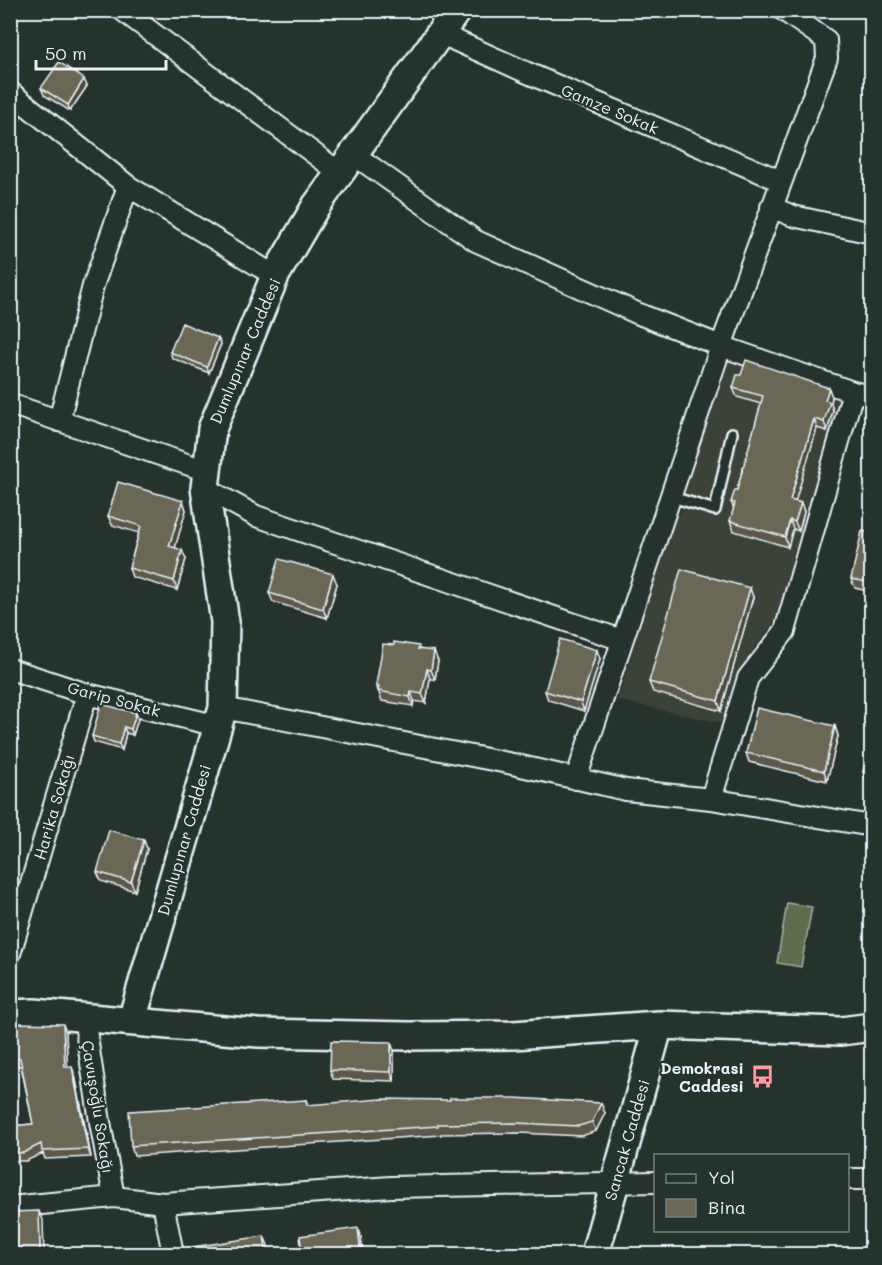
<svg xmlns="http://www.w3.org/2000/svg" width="882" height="1265" font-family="Mali,sans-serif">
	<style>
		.built { fill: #3a4339 }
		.grass { fill: #5e6d4f; stroke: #a3afa4; stroke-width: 1.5 }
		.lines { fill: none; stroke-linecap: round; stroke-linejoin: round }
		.lane-casing { stroke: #e8f1f8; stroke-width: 14 }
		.street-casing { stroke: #e8f1f8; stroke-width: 24 }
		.secondary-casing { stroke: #e8f1f8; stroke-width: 32 }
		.lane { stroke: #26332d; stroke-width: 9 }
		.street { stroke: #26332d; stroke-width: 20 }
		.secondary { stroke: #26332d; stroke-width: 27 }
		.wall { fill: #5b5948; stroke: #e8f1f8; stroke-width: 1.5 }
		.shaded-wall { fill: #4a493b; stroke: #e8f1f8; stroke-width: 1.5 }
		.building { fill: #6a6854; stroke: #e8f1f8; stroke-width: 1.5 }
		.labels { text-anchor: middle; stroke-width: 4.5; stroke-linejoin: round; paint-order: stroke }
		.street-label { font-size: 16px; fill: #e8f1f8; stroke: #26332d }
		.poi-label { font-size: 16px; font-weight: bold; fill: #e8f1f8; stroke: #26332d; text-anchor: end }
	</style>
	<rect width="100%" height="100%" fill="#26332d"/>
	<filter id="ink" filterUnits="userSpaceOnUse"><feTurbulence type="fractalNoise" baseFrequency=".0167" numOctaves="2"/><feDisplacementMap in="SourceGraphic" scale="12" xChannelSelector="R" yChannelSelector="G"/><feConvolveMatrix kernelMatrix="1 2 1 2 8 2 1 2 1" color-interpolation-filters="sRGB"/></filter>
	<g filter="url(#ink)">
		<path class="built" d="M 730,355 L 843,390 L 787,605 L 752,652 L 731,718 L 725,724 L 617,700 L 676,515 L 680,514 L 685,498 L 682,489 Z"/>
		<path class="grass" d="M 787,903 L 812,907 L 801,967 L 777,963 Z"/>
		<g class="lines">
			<defs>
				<path id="lane" d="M 669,496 L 715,510 L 732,433"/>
				<path id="street" d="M 122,10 L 340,173
					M 441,34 L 530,74 L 781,181
					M 10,92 L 128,186 L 275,276
					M 353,154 L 476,241 L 639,314 L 721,346 L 853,392 L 872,396
					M 771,207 L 793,216 L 872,233
					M 10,404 L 207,471
					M 59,421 L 93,286 L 128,186
					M 205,488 L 256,516 L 622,640
					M 10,669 L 87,694 L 218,726
					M 223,708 L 508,763 L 626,790 L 711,799 L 872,826
					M 576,779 L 721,346 L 827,58 L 826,40 L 783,10
					M 711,799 L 748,678 L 785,631 L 853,392
					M 10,954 L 87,694
					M 84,1017 L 100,1122 L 114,1197
					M 848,1179 L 872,1179
					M 163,1203 L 173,1254
					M 10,1207 L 114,1197 L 163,1203 L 391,1187 L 656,1182"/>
				<path id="secondary" d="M 10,1014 L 34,1013 L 258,1033 L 409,1036 L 513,1035 L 659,1025 L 841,1031 L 872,1027
					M 132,1020 L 223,708 L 225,622 L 205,488 L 212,429 L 275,276 L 316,206 L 457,10
					M 595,1254 L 659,1025"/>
			</defs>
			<use href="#lane" class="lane-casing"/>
			<use href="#street" class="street-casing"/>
			<use href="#secondary" class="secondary-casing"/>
			<use href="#lane" class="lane"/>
			<use href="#street" class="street"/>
			<use href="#secondary" class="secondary"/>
		</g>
		<path class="wall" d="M 87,86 L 70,111 L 44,95 L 41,88 Z
			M 10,103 L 19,110 L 21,116 L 14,137 L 10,135 Z
			M 218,338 L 221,344 L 209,373 L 172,358 L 170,352 Z
			M 733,388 L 832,397 L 831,403 L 833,411 L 827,431 L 817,428 L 795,501 L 801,503 L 804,512 L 799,531 L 793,529 L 788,547 L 734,531 L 730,521 L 734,509 L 731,502 L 737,490 L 761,404 L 737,397 Z
			M 183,501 L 186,510 L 175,547 L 186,559 L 177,590 L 132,577 L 129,568 L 139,533 L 112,525 L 108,516 Z
			M 872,533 L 872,592 L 855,588 L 851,579 Z
			M 337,584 L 327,618 L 273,602 L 269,593 Z
			M 753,597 L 721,711 L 653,692 L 649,682 Z
			M 420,649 L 438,661 L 435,679 L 430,679 L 426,703 L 414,701 L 413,706 L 382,701 L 376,685 Z
			M 600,659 L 584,711 L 548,700 L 545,691 Z
			M 136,713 L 138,719 L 133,735 L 126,733 L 122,750 L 94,742 L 92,736 Z
			M 835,726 L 838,736 L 827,781 L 749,762 L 746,753 Z
			M 872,736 L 872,783 L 867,782 L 863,772 Z
			M 147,849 L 135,891 L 101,881 L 97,872 Z
			M 66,1032 L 67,1067 L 75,1075 L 91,1157 L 45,1159 L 43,1153 L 26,1161 L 10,1161 L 10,1126 L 33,1124 L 21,1066 L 18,1066 L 15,1058 Z
			M 394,1051 L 394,1081 L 333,1079 L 330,1070 Z
			M 306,1100 L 308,1105 L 605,1113 L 596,1131 L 582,1136 L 519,1133 L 441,1134 L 441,1135 L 134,1156 L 131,1146 Z"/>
		<path class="shaded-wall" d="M 84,79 L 87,86 L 70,111 L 68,105 Z
			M 19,110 L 21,116 L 14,137 L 12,130 Z
			M 218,338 L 221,344 L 209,373 L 207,367 Z
			M 829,388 L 832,397 L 831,403 L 833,411 L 827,431 L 824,422 L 825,400 Z
			M 814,419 L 817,428 L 793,509 L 790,500 Z
			M 183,501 L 186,510 L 173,555 L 169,546 Z
			M 801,503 L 804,512 L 799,531 L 795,522 Z
			M 790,520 L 793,529 L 788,547 L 785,537 Z
			M 182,550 L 186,559 L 177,590 L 174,581 Z
			M 333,574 L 337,584 L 327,618 L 323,609 Z
			M 750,588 L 753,597 L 721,711 L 718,701 Z
			M 597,650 L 600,659 L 584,711 L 581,702 Z
			M 434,651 L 438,661 L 435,679 L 431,670 Z
			M 427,669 L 430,679 L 426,703 L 422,694 Z
			M 411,692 L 414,701 L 413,706 L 410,697 Z
			M 136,713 L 138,719 L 133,735 L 131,729 Z
			M 835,726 L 838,736 L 827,781 L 824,771 Z
			M 124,727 L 126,733 L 122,750 L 119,744 Z
			M 144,840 L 147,849 L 135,891 L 131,882 Z
			M 63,1024 L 66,1032 L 68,1075 L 65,1067 Z
			M 391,1042 L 394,1051 L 394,1081 L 391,1072 Z
			M 72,1067 L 75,1075 L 91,1157 L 88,1149 Z
			M 601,1103 L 605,1113 L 596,1131 L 592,1122 Z
			M 39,1211 L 43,1220 L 44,1254 L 40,1254 Z
			M 358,1228 L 361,1237 L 363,1254 L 361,1254 Z
			M 264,1236 L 268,1245 L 269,1254 L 267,1254 Z"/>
		<path class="building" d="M 59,62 L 84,79 L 68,105 L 41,88 Z
			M 10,103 L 19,110 L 12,130 L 10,130 Z
			M 182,323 L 218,338 L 207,367 L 170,352 Z
			M 746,360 L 829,388 L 825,400 L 830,402 L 824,422 L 814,419 L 790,500 L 801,503 L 795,522 L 790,520 L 785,537 L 730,521 L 735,503 L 731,502 L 735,490 L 737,490 L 763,396 L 733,388 L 737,375 L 741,375 Z
			M 118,482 L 183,501 L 169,546 L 182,550 L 174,581 L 129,568 L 141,526 L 108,516 Z
			M 862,531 L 872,533 L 872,583 L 851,579 Z
			M 279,559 L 333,574 L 323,609 L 269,593 Z
			M 681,569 L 750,588 L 718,701 L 649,682 Z
			M 560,639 L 597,650 L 581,702 L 545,691 Z
			M 394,642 L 419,646 L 418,649 L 434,651 L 431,670 L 427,669 L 422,694 L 411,692 L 410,697 L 378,691 L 379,686 L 376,685 L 383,644 L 394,645 Z
			M 101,704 L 136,713 L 131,729 L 124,727 L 119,744 L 92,736 Z
			M 757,708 L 835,726 L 824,771 L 746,753 Z
			M 872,736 L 872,774 L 863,772 Z
			M 109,830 L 144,840 L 131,882 L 97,872 Z
			M 14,1023 L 63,1024 L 65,1067 L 72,1067 L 88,1149 L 42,1151 L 41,1144 L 23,1153 L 10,1153 L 10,1126 L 33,1124 L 20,1058 L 15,1058 Z
			M 331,1041 L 391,1042 L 391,1072 L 330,1070 Z
			M 450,1098 L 514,1098 L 601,1103 L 592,1122 L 579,1126 L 515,1123 L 438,1124 L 438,1126 L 131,1146 L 129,1111 L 306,1100 L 307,1105 L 382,1099 L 450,1100 Z
			M 39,1211 L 40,1254 L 10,1254 L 10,1212 Z
			M 358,1228 L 361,1254 L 302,1254 L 300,1236 Z
			M 264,1236 L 267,1254 L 194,1254 L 193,1247 Z"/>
	</g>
	<defs>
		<symbol id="bus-bare" viewBox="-9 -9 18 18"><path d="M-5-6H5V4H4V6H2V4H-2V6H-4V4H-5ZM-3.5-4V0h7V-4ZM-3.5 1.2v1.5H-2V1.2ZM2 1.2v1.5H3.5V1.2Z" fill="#ff9aa2" stroke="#26332d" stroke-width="2.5" paint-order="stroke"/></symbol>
	</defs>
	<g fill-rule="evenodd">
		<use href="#bus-bare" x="746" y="1060" width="33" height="33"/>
	</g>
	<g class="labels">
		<g class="street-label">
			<text transform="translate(610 109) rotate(23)" y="6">Gamze Sokak</text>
			<text transform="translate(245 351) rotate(-67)" y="6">Dumlupınar Caddesi</text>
			<text transform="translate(114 699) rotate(15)" y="6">Garip Sokak</text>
			<text transform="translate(54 807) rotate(-74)" y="6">Harika Sokağı</text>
			<text transform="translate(184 840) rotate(-74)" y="6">Dumlupınar Caddesi</text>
			<text transform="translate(98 1107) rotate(81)" y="6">Çavuşoğlu Sokağı</text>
			<text transform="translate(627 1140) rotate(-74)" y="6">Sancak Caddesi</text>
		</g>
		<g class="poi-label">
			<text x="744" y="1074">Demokrasi<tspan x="744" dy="18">Caddesi</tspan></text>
		</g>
	</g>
	<rect width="882" height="1265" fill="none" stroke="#26332d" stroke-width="36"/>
	<rect x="18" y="18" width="846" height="1229" fill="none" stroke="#e8f1f8" stroke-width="2" filter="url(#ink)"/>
	<rect x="654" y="1154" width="195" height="78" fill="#26332d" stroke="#747f7e" stroke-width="1.5"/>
	<rect x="666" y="1174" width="30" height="9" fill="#26332d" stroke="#747f7e" stroke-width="1.5"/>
	<text x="708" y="1184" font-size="18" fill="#e8f1f8">Yol</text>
	<rect x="666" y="1199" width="30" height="18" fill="#6a6854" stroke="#747f7e" stroke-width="1.5"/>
	<text x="708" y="1214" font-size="18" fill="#e8f1f8">Bina</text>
	<path d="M36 60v9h130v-9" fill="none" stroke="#e8f1f8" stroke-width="3"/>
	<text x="45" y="60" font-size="18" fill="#e8f1f8" stroke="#26332d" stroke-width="4.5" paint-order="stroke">50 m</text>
</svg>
